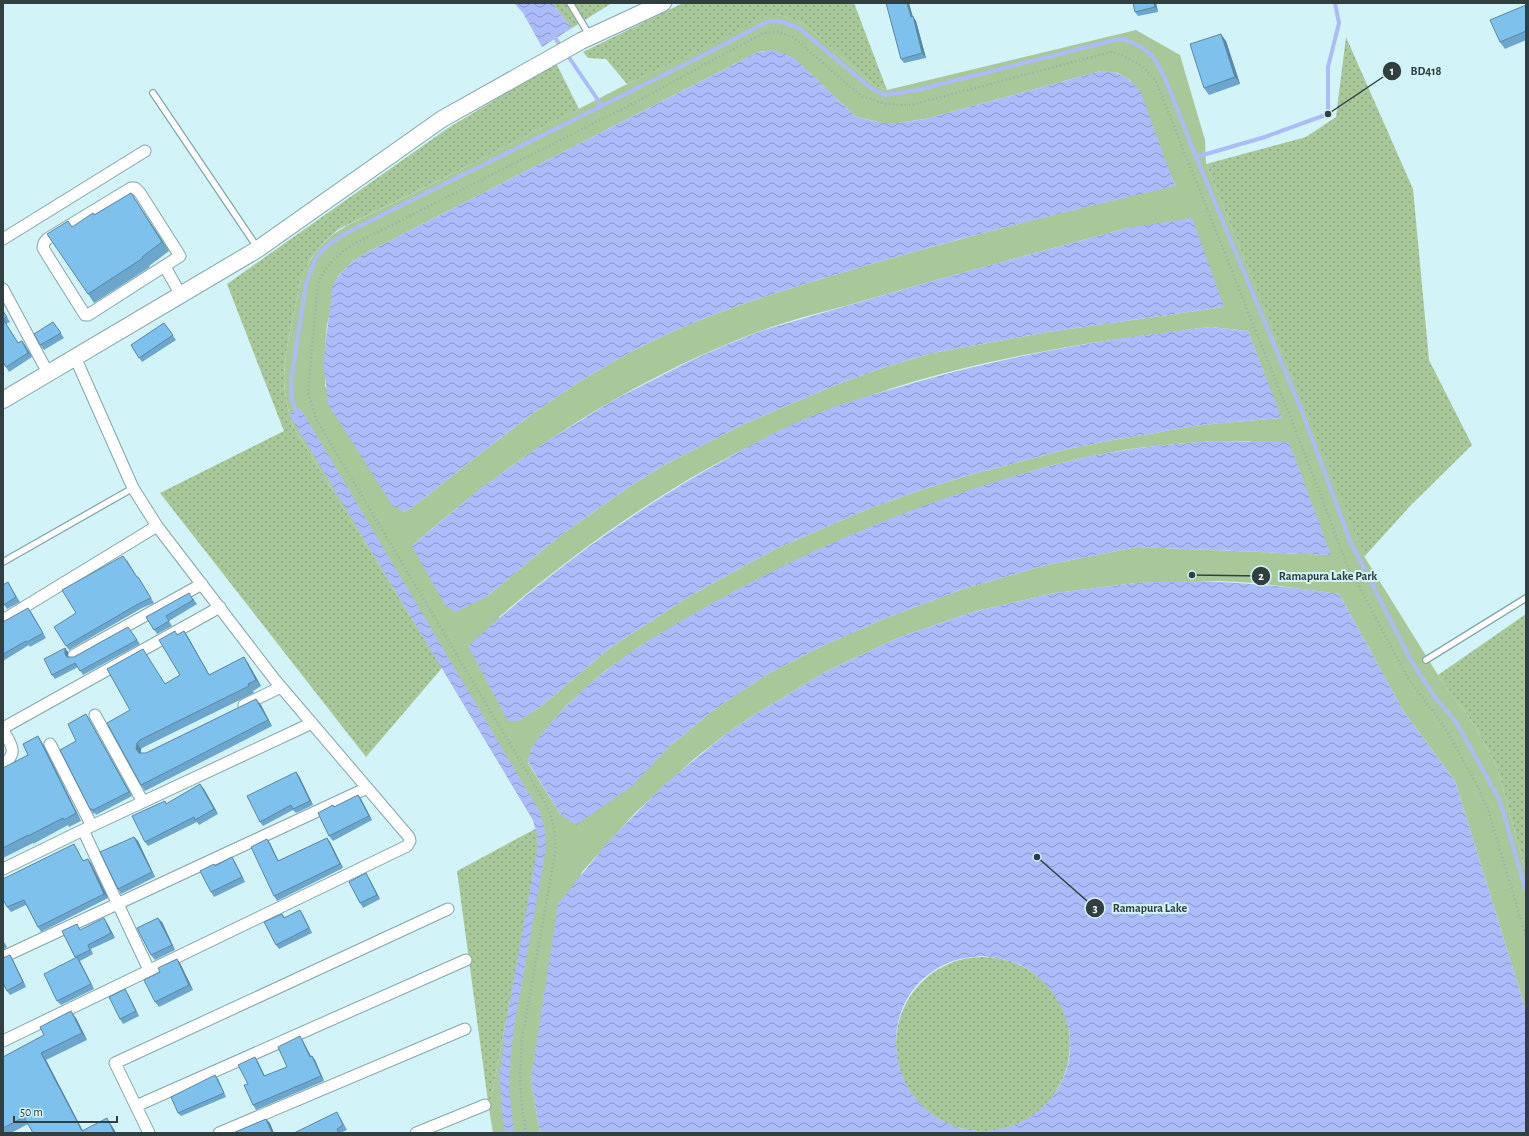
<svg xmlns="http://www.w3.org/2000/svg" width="1529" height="1136" font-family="'Alegreya Sans',sans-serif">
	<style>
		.grass { fill: url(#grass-dots) }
		.park { fill: #a9c89a; fill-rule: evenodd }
		.water { fill: url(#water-waves); fill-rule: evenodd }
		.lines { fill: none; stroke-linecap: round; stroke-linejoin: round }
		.stream { stroke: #acbbfa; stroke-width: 4 }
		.lane-casing { stroke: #84a5a8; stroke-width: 8 }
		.street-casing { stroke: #84a5a8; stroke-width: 13 }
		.secondary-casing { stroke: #84a5a8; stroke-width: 18 }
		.path { stroke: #94aeb2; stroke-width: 2.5; stroke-dasharray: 1 3; stroke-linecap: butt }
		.lane { stroke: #fff; stroke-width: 5.5 }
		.street { stroke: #fff; stroke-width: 11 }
		.secondary { stroke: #fff; stroke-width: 16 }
		.wall { fill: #6da6cc }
		.shaded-wall { fill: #5987a6 }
		.building { fill: #7fc1ed; stroke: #5987a6 }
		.leader { fill: none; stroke: #313f41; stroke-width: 1.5 }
		.callout-dot { fill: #313f41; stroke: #d2f4f8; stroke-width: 1.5 }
		.mark-label { font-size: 12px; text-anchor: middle; font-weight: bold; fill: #fff }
		.callout-label { font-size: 12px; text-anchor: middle; font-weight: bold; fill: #313f41; stroke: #d2f4f8; stroke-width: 4; stroke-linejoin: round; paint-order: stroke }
	</style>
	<defs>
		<pattern id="grass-dots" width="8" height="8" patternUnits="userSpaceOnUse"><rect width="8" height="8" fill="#a9c89a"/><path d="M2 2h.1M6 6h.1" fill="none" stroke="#8aa47f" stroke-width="1.8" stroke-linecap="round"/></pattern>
		<pattern id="water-waves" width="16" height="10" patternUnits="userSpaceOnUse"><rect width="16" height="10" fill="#acbbfa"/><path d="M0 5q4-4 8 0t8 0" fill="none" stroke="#8d99cc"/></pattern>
	</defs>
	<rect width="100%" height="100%" fill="#d2f4f8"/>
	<path class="grass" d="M 552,3 L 612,3 L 572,28 Z
		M 683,3 L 854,3 L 887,90 L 875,86 L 804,24 C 795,19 787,17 778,15 L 627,84 L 606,59 L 588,58 L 583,52 Z
		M 1346,37 L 1413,189 L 1429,360 L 1472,445 L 1410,506 L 1364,557 L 1206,164 L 1306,137 L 1336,117 Z
		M 556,63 L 579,109 L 444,178 L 339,229 C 321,243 309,258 301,279 C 295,310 285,347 284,377 C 284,394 288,410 293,426 L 442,668 L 366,757 L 160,493 L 284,431 L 227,284 L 448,128 Z
		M 1526,614 L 1526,873 L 1497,767 L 1475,726 L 1438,675 Z
		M 537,828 L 536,865 L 489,1109 L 457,871 Z
		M896 1044a87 87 0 1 1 174 0a87 87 0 1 1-174 0Z"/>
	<path class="park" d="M 778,15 L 795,19 L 804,24 L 875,86 L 887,90 L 1136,30 L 1180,55 L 1205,140 L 1206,164 L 1364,556 L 1438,675 L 1475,726 L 1497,767 L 1526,873 L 1526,1011 L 1455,781 L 1404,712 L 1339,594 L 1258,583 L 1218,581 L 1136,583 L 1055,593 L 976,611 L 900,637 L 827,671 L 759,712 L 726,734 L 694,759 L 635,813 L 582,872 L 531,1080 L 540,1133 L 493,1133 L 489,1109 L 536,865 L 536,828 L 533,820 L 442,668 L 293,426 C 288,410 284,394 284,377 C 285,347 295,310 301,279 L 305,269 L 317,250 L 332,235 L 348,225 L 444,178 L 627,84 L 694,53 L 761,18 ZM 763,51 L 800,64 L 856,117 L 883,123 L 897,123 L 925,119 L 1101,71 L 1118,73 L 1131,81 L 1175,185 C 1063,212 951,240 841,273 C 765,296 688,319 618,359 C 544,400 480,454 414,506 L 404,512 L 325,386 L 325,347 L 327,325 L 338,276 L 352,262 L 370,251 L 756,53 ZM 1127,228 L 1224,307 L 1048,332 L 932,353 L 882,368 L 833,386 L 744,424 L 664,465 L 629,487 L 561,535 L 486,597 L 412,546 C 515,455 633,378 763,330 C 796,318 832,310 866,300 C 952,275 1040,252 1127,228 ZM 1210,327 L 1248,331 L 1281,418 L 1201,425 L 1113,440 L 1068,449 L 966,476 L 915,492 L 868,509 L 775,549 L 690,596 L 611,647 L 540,707 L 518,721 L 499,617 C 574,553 654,495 742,450 C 763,439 787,430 810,421 C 828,413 846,404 864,398 C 924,376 989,361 1051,350 C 1103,340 1157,334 1210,327 ZM 1213,441 L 1251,441 L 1330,555 L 1137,547 L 1046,565 L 963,589 L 886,618 L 820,647 L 764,676 L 712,711 L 670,746 L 650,765 L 561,815 L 528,763 L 531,750 L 542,734 L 567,705 L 605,671 L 647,642 L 987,486 C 1023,473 1060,462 1098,455 C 1136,447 1174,444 1213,441 Z"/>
	<path class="water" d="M 514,3 L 552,3 L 572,28 L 542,47 L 523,13 Z
		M 770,50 L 786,54 L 794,58 L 856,117 L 883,123 L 897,123 L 925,119 L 1101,71 C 1119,71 1131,78 1141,93 L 1175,186 C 1063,212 951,240 841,273 C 765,296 688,319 618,359 C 544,400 480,454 414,506 L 404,512 L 392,505 L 328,404 L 324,368 L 325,347 L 333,284 C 343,269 354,259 370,251 L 756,53 Z
		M 1192,218 L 1224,307 L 1048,332 L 932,353 L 882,368 L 833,386 L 744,424 L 664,465 L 629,487 L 561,535 L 486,597 L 456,612 L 445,605 L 412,546 L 476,492 L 544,443 L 614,400 L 688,362 L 726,345 L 764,330 L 929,282 L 1127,228 Z
		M 1210,327 L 1248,331 L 1282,418 L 1201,425 L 1113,440 L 1068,449 L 966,476 L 915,492 L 868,509 L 775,549 L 690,596 L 611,647 L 540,707 L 518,721 L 508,721 L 468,646 C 547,574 632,511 726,459 C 756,442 787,426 819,413 C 843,403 868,396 893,389 C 997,357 1103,339 1210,327 Z
		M 301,409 L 540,812 C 545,827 547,839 545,854 L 515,1021 L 511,1053 L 509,1087 L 514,1133 L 505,1133 L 501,1107 L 500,1075 L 505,1028 L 538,845 L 537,835 L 533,820 L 289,414 Z
		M 1213,441 L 1289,442 L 1331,555 L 1137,547 L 1046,565 L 963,589 L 886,618 L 820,647 L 764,676 L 712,711 L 670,746 L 632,786 L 576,825 L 561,815 L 528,762 C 529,759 529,754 531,751 C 535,739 551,724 559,714 C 600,669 652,637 704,608 C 815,545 934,496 1058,464 C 1109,450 1161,445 1213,441 Z
		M 1177,581 C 1232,581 1285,586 1339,594 L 1404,712 L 1455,781 L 1526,1011 L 1526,1133 L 540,1133 L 531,1080 L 558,904 L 608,842 L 664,785 L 726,734 L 759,712 L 827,671 L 900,637 L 976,611 L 1055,593 L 1136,583 ZM 983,956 C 998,958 1013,960 1026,968 C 1064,991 1082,1041 1062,1081 C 1051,1104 1031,1120 1008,1127 C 992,1132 976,1132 960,1128 C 941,1123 923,1110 912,1094 C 880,1046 897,981 953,961 C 962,958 972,957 983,956 Z"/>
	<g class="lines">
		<path class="stream" d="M 553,35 L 562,48
			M 566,53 L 602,106
			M 1196,157 L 1265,137 L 1328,114 L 1328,67 L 1339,23 L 1335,3
			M 297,415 L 292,400 L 291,381 L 306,284 L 314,262 L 320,253 L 328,245 L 346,233 L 704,55 L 769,21 L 779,21 L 799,28 L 872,89 L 885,95 L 917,90 L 1115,40 L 1124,39 L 1143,48 L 1154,58 L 1164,76 L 1196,157 L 1303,414 L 1350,541 L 1410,659 L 1434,696 L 1456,722 L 1500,801 L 1526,891"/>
		<defs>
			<path id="lane" d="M 570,3 L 590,36
				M 153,93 L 257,247
				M 3,562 L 133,488
				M 1426,660 L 1526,598"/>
			<path id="street" d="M 131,188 L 135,188 L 140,193 L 180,256 L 88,315 L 85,315 L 46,253 L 43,248 L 44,243 L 47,239 Z
				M 3,239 L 145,151
				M 165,267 L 181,295
				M 3,289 L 48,373
				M 3,620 L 157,526 L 133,488 L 75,357
				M 74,655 L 202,584
				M 244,705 L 281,687
				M 95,715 L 143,802
				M 3,728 L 220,607
				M 3,730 C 11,745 19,752 3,765
				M 50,744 L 92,826
				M 83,830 L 149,970
				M 3,869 L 83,830 L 312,723
				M 3,957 L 367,788
				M 3,1041 L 407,846 L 410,841 L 409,837 L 275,680 L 157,526
				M 136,1106 L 466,960
				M 149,1133 L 115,1063 L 448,909
				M 219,1133 L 465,1029
				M 416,1133 L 485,1105"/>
			<path id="secondary" d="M 3,400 L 258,249 L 442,119 L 581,41 L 663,3"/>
		</defs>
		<use href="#lane" class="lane-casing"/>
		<use href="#street" class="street-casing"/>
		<use href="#secondary" class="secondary-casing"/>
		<path class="path" d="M 526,1133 L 521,1098 L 520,1078 L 522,1039 L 555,853 C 556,833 553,817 543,799 L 316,419 L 308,392 L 318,283 C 326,266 337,255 352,245 L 636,102 L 763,33 L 779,32 L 793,37 L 861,96 L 886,104 L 911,105 L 922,102 L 1111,52 C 1130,57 1144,66 1156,81 L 1299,439 L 1346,562 L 1409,680 L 1439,719 L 1452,740 L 1477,785 L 1488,809 L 1526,937"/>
		<use href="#lane" class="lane"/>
		<use href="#street" class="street"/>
		<use href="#secondary" class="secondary"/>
	</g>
	<path class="wall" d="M 1156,3 L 1158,12 L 1138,16 L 1135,12 Z
		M 1526,5 L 1526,40 L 1505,49 L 1500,42 Z
		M 913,17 L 916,21 L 926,58 L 904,63 L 901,59 Z
		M 1226,41 L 1240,84 L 1209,95 L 1204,88 Z
		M 131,193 L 169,251 L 149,266 L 150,267 L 94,303 L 88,294 L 72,227 L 94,215 Z
		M 3,311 L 10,322 L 6,324 L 18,343 L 22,341 L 32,357 L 9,372 L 3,362 Z
		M 53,322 L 64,338 L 44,350 L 40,345 Z
		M 164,323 L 176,340 L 142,362 L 131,345 Z
		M 127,560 L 137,577 L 138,577 L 141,581 L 154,603 L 142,608 L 69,650 L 66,646 L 76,613 Z
		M 8,582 L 20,602 L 7,609 L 3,603 Z
		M 192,597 L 197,604 L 169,621 L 172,626 L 157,634 L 146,617 Z
		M 31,612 L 46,638 L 30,647 L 29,645 L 3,661 L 3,622 Z
		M 128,627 L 140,644 L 83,675 L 78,667 L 55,679 L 52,675 L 65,648 L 68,652 L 68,657 L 74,657 Z
		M 184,631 L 188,637 L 209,675 L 244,657 L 248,663 L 261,686 L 253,691 L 254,693 L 144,747 L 141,749 L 141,753 L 146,753 L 256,699 L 261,705 L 272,726 L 145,791 L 141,785 L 130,710 L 165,684 L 180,675 L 177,635 Z
		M 86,714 L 89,719 L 132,796 L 96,815 L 95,813 L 94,814 L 90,809 L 76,741 Z
		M 43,744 L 81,821 L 69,827 L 68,825 L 33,844 L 33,843 L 3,858 L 3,768 L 28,755 Z
		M 299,776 L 313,805 L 296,813 L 293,810 L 263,826 L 260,822 Z
		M 204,789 L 218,814 L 199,825 L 197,822 L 148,846 L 145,842 L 166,804 Z
		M 358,795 L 361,799 L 372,820 L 333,841 L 329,836 L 334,807 Z
		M 134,837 L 138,841 L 155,877 L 121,894 L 118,889 Z
		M 327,838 L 330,842 L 343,868 L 277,901 L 274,896 L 270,843 L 278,861 Z
		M 74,844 L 77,849 L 83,861 L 88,859 L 91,863 L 108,898 L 41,932 L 38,927 L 26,905 L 11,912 L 7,907 Z
		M 235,862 L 245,882 L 214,897 L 211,892 L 216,866 Z
		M 369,878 L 380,899 L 363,908 L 360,903 Z
		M 300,910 L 303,915 L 312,933 L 279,949 L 276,945 L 282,914 L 285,918 Z
		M 162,922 L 175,950 L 155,960 L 151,955 Z
		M 107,923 L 115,938 L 91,949 L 93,954 L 80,961 L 94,989 L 61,1005 L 57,1001 L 76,958 L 62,931 L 81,930 Z
		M 3,940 L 7,947 L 3,950 Z
		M 10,955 L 13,960 L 26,987 L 10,995 L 7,991 Z
		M 177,959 L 180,963 L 193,990 L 159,1007 L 155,1002 L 160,972 Z
		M 128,994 L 139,1016 L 123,1024 L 120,1019 Z
		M 76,1018 L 87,1040 L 46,1060 L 83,1131 L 112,1126 L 116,1133 L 33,1133 L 28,1124 L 11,1133 L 4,1133 L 3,1132 L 3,1057 Z
		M 303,1041 L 311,1056 L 312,1056 L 315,1060 L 324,1081 L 256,1110 L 253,1105 L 248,1084 L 258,1062 L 265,1076 L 287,1067 Z
		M 218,1079 L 226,1097 L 181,1116 L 178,1113 Z
		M 340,1117 L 347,1130 L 340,1133 L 294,1133 Z"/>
	<path class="shaded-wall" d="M 907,3 L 909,3 L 913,17 L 916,21 L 926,58 L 922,53 L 911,17 Z
		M 1154,3 L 1156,3 L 1158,12 L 1155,7 Z
		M 1221,34 L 1226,41 L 1240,84 L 1235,77 Z
		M 131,193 L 137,202 L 169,251 L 162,242 Z
		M 22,341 L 25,345 L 32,357 L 28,353 Z
		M 28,608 L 31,612 L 46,638 Z
		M 184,631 L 188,637 L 213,681 L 209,675 Z
		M 65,648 L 68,652 L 68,658 L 65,654 Z
		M 244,657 L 248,663 L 261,686 L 256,680 Z
		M 256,699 L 261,705 L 272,726 L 268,720 Z
		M 86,714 L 89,719 L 132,796 L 129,792 Z
		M 38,736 L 43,744 L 81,821 L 76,813 Z
		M 137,743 L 141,749 L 141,756 L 136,749 Z
		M 296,772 L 299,776 L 313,805 L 310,801 Z
		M 200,784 L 204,789 L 218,814 L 214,809 Z
		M 358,795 L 361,799 L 372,820 L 369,816 Z
		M 134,837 L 138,841 L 155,877 L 152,872 Z
		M 327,838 L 330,842 L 343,868 L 340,864 Z
		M 267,839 L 270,843 L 281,866 L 278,861 Z
		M 232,857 L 235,862 L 245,882 L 242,877 Z
		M 88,859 L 91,863 L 108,898 L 104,894 Z
		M 366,873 L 369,878 L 380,899 L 377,895 Z
		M 300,910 L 303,915 L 312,933 L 309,928 Z
		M 104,918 L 107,923 L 115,938 L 111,933 Z
		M 158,918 L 162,922 L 175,950 L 172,945 Z
		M 10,955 L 13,960 L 26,987 L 23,982 Z
		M 77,957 L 80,962 L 94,989 L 91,984 Z
		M 177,959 L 180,963 L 193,990 L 189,985 Z
		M 125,989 L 128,994 L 139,1016 L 136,1011 Z
		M 71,1011 L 76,1018 L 87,1040 L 82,1033 Z
		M 300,1036 L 303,1041 L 313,1061 L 310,1057 Z
		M 41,1053 L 46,1060 L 84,1133 L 83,1133 Z
		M 312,1056 L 315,1060 L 324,1081 L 321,1076 Z
		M 255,1057 L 258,1062 L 267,1081 L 264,1076 Z
		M 215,1075 L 218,1079 L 226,1097 Z
		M 107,1118 L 112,1126 L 116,1133 L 114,1133 Z
		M 266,1119 L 270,1123 L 274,1133 L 272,1133 Z"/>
	<path class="building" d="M 886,3 L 907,3 L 911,17 L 913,16 L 922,53 L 901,59 Z
		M 1133,3 L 1154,3 L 1155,7 L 1135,12 Z
		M 1526,5 L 1526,31 L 1500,42 L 1490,20 Z
		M 1221,34 L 1235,77 L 1204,88 L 1190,44 Z
		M 131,193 L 162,242 L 142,257 L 143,258 L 88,294 L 47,234 L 68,221 L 72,227 L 93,213 L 94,215 Z
		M 3,311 L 7,317 L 3,319 Z
		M 3,319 L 18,343 L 22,341 L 28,353 L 6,367 L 3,362 Z
		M 53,322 L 61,333 L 40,345 L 34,334 Z
		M 164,323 L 173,335 L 139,358 L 131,345 Z
		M 123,556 L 137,577 L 138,577 L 151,598 L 138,604 L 66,646 L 54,627 L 76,613 L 62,590 Z
		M 8,582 L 16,597 L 4,605 L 3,603 L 3,585 Z
		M 189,593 L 193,600 L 166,616 L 169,621 L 154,630 L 146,617 Z
		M 28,608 L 43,633 L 27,642 L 26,641 L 3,654 L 3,622 Z
		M 128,627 L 137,640 L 80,671 L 75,663 L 52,675 L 44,659 L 65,648 L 65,654 L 67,657 L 74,657 Z
		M 175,631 L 177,635 L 184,631 L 209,675 L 244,657 L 256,680 L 248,684 L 249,686 L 140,740 L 137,743 L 136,749 L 139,753 L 146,753 L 256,699 L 268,720 L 141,785 L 107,723 L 130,710 L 107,669 L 143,649 L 165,684 L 180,675 L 159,640 Z
		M 86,714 L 129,792 L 93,810 L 92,809 L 90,809 L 60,750 L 76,741 L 68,724 Z
		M 38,736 L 76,813 L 64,820 L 63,818 L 28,836 L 28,835 L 3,848 L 3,768 L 28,755 L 23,744 Z
		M 296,772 L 310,801 L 293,809 L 291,805 L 260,822 L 247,796 Z
		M 200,784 L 214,809 L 195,820 L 194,817 L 145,842 L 132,816 L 165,801 L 166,804 Z
		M 358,795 L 369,816 L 329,836 L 318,813 L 333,805 L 334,807 Z
		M 134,837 L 152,872 L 118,889 L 100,852 Z
		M 327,838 L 340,864 L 274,896 L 251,847 L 267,839 L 278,861 Z
		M 74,844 L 83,861 L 88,859 L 104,894 L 38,927 L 24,900 L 7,907 L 3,899 L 3,879 Z
		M 232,857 L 242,877 L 211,892 L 200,871 L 214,864 L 215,866 Z
		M 366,873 L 377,895 L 360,903 L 349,882 Z
		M 300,910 L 309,928 L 276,945 L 264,922 L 282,914 L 284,918 Z
		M 104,918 L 111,933 L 88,945 L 90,950 L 75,957 L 62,931 L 77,924 L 80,930 Z
		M 158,918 L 172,945 L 151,955 L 137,928 Z
		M 10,955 L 23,982 L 7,991 L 3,983 L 3,958 Z
		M 77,957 L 91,984 L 57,1001 L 44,974 Z
		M 177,959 L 189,985 L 155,1002 L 144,980 L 160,972 L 158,968 Z
		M 125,989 L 136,1011 L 120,1019 L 109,997 Z
		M 71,1011 L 82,1033 L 41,1053 L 82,1131 L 107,1118 L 114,1133 L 33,1133 L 24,1117 L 3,1128 L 3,1057 L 44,1035 L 40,1027 Z
		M 300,1036 L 310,1057 L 312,1056 L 321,1076 L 253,1105 L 244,1085 L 248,1084 L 238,1065 L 255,1057 L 264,1076 L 287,1067 L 278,1047 Z
		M 215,1075 L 224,1093 L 178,1113 L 171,1097 Z
		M 337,1112 L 343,1125 L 337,1129 L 339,1133 L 294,1133 Z
		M 266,1119 L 272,1133 L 233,1133 Z"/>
	<path class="leader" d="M1328 114L1392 71M1192 575L1261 576M1037 857L1095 908"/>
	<g class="callout-dot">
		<circle cx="1328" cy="114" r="4"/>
		<circle cx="1192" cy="575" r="4"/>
		<circle cx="1037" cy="857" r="4"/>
		<circle cx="1392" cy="71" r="10"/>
		<circle cx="1261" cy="576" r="10"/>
		<circle cx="1095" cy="908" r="10"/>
	</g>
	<g class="mark-label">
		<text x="1392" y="75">1</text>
		<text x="1261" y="580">2</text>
		<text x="1095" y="912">3</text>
	</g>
	<g class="callout-label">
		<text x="1426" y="75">BD418</text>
		<text x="1328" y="580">Ramapura Lake Park</text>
		<text x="1150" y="912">Ramapura Lake</text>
	</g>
	<rect width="1529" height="1136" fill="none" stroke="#313f41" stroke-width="8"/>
	<path d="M14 1116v6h103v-6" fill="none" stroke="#313f41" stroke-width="2"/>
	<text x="20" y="1116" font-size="12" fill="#313f41" stroke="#d2f4f8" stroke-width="3" paint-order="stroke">50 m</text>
</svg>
